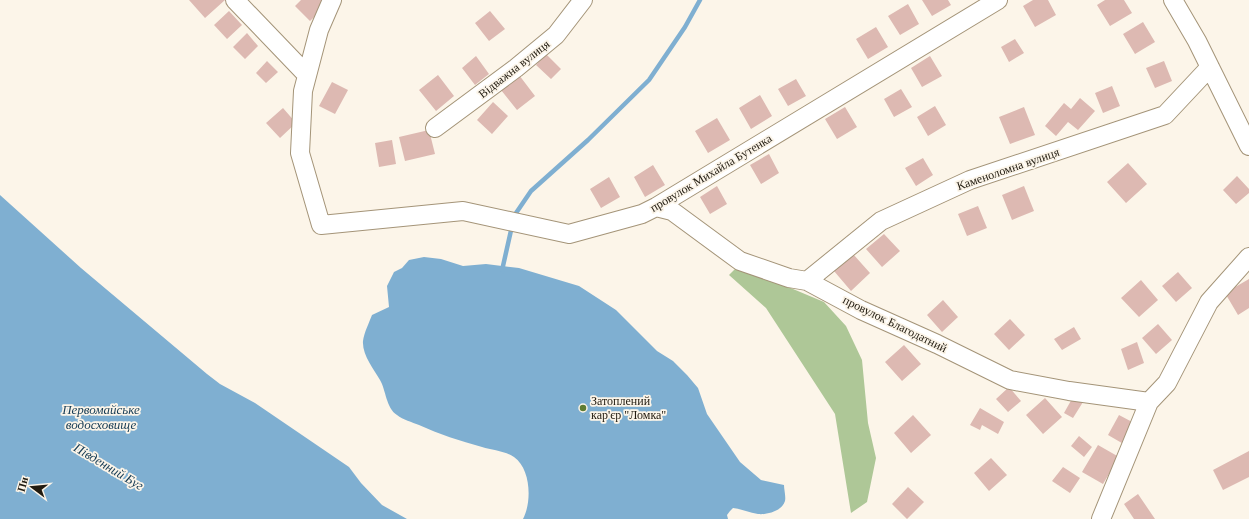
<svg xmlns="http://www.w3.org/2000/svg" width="1249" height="519" font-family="Georgia,serif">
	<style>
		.forest { fill: #aec797 }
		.water { fill: #7fafd1 }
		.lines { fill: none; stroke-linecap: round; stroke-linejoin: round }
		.stream { stroke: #7fafd1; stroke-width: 4.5 }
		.building { fill: #ddb9b2 }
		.street-casing { stroke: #a49478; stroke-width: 20 }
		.street { stroke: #fff; stroke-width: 18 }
		.poi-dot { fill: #5f7c32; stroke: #fcf5e9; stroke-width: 1.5 }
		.labels { text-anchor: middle; stroke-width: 3.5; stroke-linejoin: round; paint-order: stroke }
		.street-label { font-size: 12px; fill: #211b10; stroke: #fcf5e9 }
		.poi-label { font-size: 12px; fill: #211b10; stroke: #fcf5e9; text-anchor: start }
		.water-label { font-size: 13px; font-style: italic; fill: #153b54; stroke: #fcf5e9 }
	</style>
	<rect width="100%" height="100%" fill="#fcf5e9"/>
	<path class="forest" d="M 737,267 L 757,274 L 824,302 L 846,326 L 862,360 L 868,423 L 876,458 L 867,502 L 851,513 L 835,414 L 766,308 L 729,275 Z"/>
	<path class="water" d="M 0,195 L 81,268 L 207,374 L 220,384 L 255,403 L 349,467 L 361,483 L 382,505 L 407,519 L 0,519 Z
		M 424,257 L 441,259 L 463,266 L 486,264 L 519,268 L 579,286 L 616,310 L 657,351 L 673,361 L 687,375 L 698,388 L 707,414 L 740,462 L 761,480 L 784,485 C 784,490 786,496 785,501 C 782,511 767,515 758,514 C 750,513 742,509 733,508 L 730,511 L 727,515 L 728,519 L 523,519 C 532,502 531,469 514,457 C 505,451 492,450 482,447 C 460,441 439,434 419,425 C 412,422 403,420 397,415 C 386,408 386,390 380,380 C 374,369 362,355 363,341 C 364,333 369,323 372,315 L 389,307 L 387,286 L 394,272 L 402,268 L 409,260 Z"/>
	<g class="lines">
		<path class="stream" d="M 514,216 L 531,191 L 588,140 L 649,80 L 685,27 L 700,0
			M 503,271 L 503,266 L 512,226"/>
	</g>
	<path class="building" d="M 189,0 L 225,0 L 205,18 Z
		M 301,0 L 321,0 L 326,6 L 310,21 L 295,6 Z
		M 922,0 L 948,0 L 951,5 L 932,16 Z
		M 1033,0 L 1048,0 L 1056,15 L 1035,27 L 1023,6 Z
		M 1105,0 L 1124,0 L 1132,13 L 1110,26 L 1097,5 Z
		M 908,4 L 919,24 L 900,35 L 888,16 Z
		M 229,11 L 242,25 L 227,39 L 214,25 Z
		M 490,11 L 505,29 L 489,41 L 475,23 Z
		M 1143,22 L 1155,42 L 1135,54 L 1123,34 Z
		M 876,27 L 888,47 L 868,59 L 856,39 Z
		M 247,33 L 258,46 L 245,59 L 233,47 Z
		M 1015,39 L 1024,53 L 1009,62 L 1001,47 Z
		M 546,54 L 561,69 L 551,79 L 536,65 Z
		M 476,56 L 489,74 L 475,85 L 462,68 Z
		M 930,56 L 942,76 L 922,87 L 911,68 Z
		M 267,61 L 278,72 L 266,83 L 256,73 Z
		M 1164,61 L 1172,81 L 1155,88 L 1146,68 Z
		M 438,75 L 454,96 L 436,111 L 419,90 Z
		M 519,75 L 535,96 L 517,110 L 501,90 Z
		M 796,79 L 806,96 L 788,106 L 778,89 Z
		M 332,82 L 348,90 L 335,114 L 319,106 Z
		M 1112,86 L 1120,106 L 1103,113 L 1095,93 Z
		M 901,89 L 912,107 L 894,117 L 884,99 Z
		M 760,95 L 772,116 L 751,129 L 739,108 Z
		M 1080,98 L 1095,111 L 1078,130 L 1068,122 L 1056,136 L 1045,126 L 1064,103 L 1071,109 Z
		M 493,102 L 508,116 L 492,134 L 477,120 Z
		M 935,106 L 946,125 L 928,136 L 917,117 Z
		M 845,107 L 857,127 L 837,139 L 825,119 Z
		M 1024,107 L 1035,135 L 1010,144 L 999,117 Z
		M 283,108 L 296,123 L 280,138 L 266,123 Z
		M 717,118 L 730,140 L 708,153 L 695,131 Z
		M 429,130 L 435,154 L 405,161 L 399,137 Z
		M 392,140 L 396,164 L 379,167 L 375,143 Z
		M 769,154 L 779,173 L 761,184 L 750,165 Z
		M 923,158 L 933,175 L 916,186 L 905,168 Z
		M 1128,163 L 1147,184 L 1126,203 L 1107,182 Z
		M 653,165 L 665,185 L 645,197 L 634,177 Z
		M 1237,176 L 1249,189 L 1249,193 L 1236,204 L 1223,190 Z
		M 609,177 L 620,197 L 601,208 L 590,189 Z
		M 717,186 L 727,204 L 710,214 L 700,197 Z
		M 1024,186 L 1034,211 L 1012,220 L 1002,195 Z
		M 978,206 L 987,228 L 967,236 L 958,214 Z
		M 884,234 L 900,251 L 882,267 L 866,249 Z
		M 853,254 L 870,273 L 851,291 L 834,271 Z
		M 1178,272 L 1192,288 L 1176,302 L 1162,286 Z
		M 1249,279 L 1249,308 L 1238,315 L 1225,293 Z
		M 1141,280 L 1158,300 L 1139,317 L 1121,298 Z
		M 943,300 L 958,317 L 942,332 L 927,315 Z
		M 1010,319 L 1025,335 L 1009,350 L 994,334 Z
		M 1158,324 L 1172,340 L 1156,354 L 1142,338 Z
		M 1074,327 L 1081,339 L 1062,350 L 1054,339 Z
		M 1137,342 L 1144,363 L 1128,370 L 1121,349 Z
		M 904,345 L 921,364 L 902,381 L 885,362 Z
		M 1009,387 L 1021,401 L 1008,412 L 996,399 Z
		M 1073,397 L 1083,402 L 1073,418 L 1064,413 Z
		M 1045,398 L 1062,417 L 1043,434 L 1026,415 Z
		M 980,408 L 1004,422 L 998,434 L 982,425 L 980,430 L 970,425 Z
		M 913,415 L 931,435 L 911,453 L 894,433 Z
		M 1119,415 L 1136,424 L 1127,446 L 1108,435 Z
		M 1079,436 L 1092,447 L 1084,457 L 1071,446 Z
		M 1098,445 L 1119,457 L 1103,484 L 1082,472 Z
		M 1249,451 L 1249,477 L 1223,490 L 1213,470 Z
		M 991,458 L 1007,475 L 989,491 L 974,473 Z
		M 1063,467 L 1080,478 L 1070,493 L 1052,481 Z
		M 908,487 L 924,502 L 907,519 L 892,504 Z
		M 1138,494 L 1155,519 L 1134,519 L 1124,504 Z"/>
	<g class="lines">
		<defs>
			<path id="street" d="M 235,0 L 307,75
				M 332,0 L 319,30 L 303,91 L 300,153 L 321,225 L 463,211 L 569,234 L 642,214 L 656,207 L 998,0
				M 1173,0 L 1197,41 L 1249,146
				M 435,128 L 516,68 L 556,35 L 583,0
				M 656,207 L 672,211 L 740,261 L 789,278 L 807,281 L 861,310 L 937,344 L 1010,380 L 1069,391 L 1149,402
				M 807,281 L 881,221 L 970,180 L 1165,115 L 1210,67
				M 1101,519 L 1149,402 L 1167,383 L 1209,302 L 1249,257"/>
		</defs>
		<use href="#street" class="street-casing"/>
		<use href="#street" class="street"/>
	</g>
	<circle class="poi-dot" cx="583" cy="408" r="4"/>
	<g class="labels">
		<g class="street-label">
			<text transform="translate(514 69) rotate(-38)" y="4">Відважна вулиця</text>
			<text transform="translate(1008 169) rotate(-19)" y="4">Каменоломна вулиця</text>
			<text transform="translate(711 173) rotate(-31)" y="4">провулок Михайла Бутенка</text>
			<text transform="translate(895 324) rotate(26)" y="4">провулок Благодатний</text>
		</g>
		<g class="poi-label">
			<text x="591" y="405">Затоплений<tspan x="591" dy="14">кар'єр "Ломка"</tspan></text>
		</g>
		<g class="water-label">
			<text x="101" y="414">Первомайське<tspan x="101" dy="15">водосховище</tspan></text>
			<text transform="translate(109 466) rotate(31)" y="5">Південний Буг</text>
		</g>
	</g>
	<g transform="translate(32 487) rotate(286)" stroke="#fcf5e9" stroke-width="3" paint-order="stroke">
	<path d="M0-3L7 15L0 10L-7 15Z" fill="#211b10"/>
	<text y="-6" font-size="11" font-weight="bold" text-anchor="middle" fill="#211b10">Пн</text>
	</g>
</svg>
